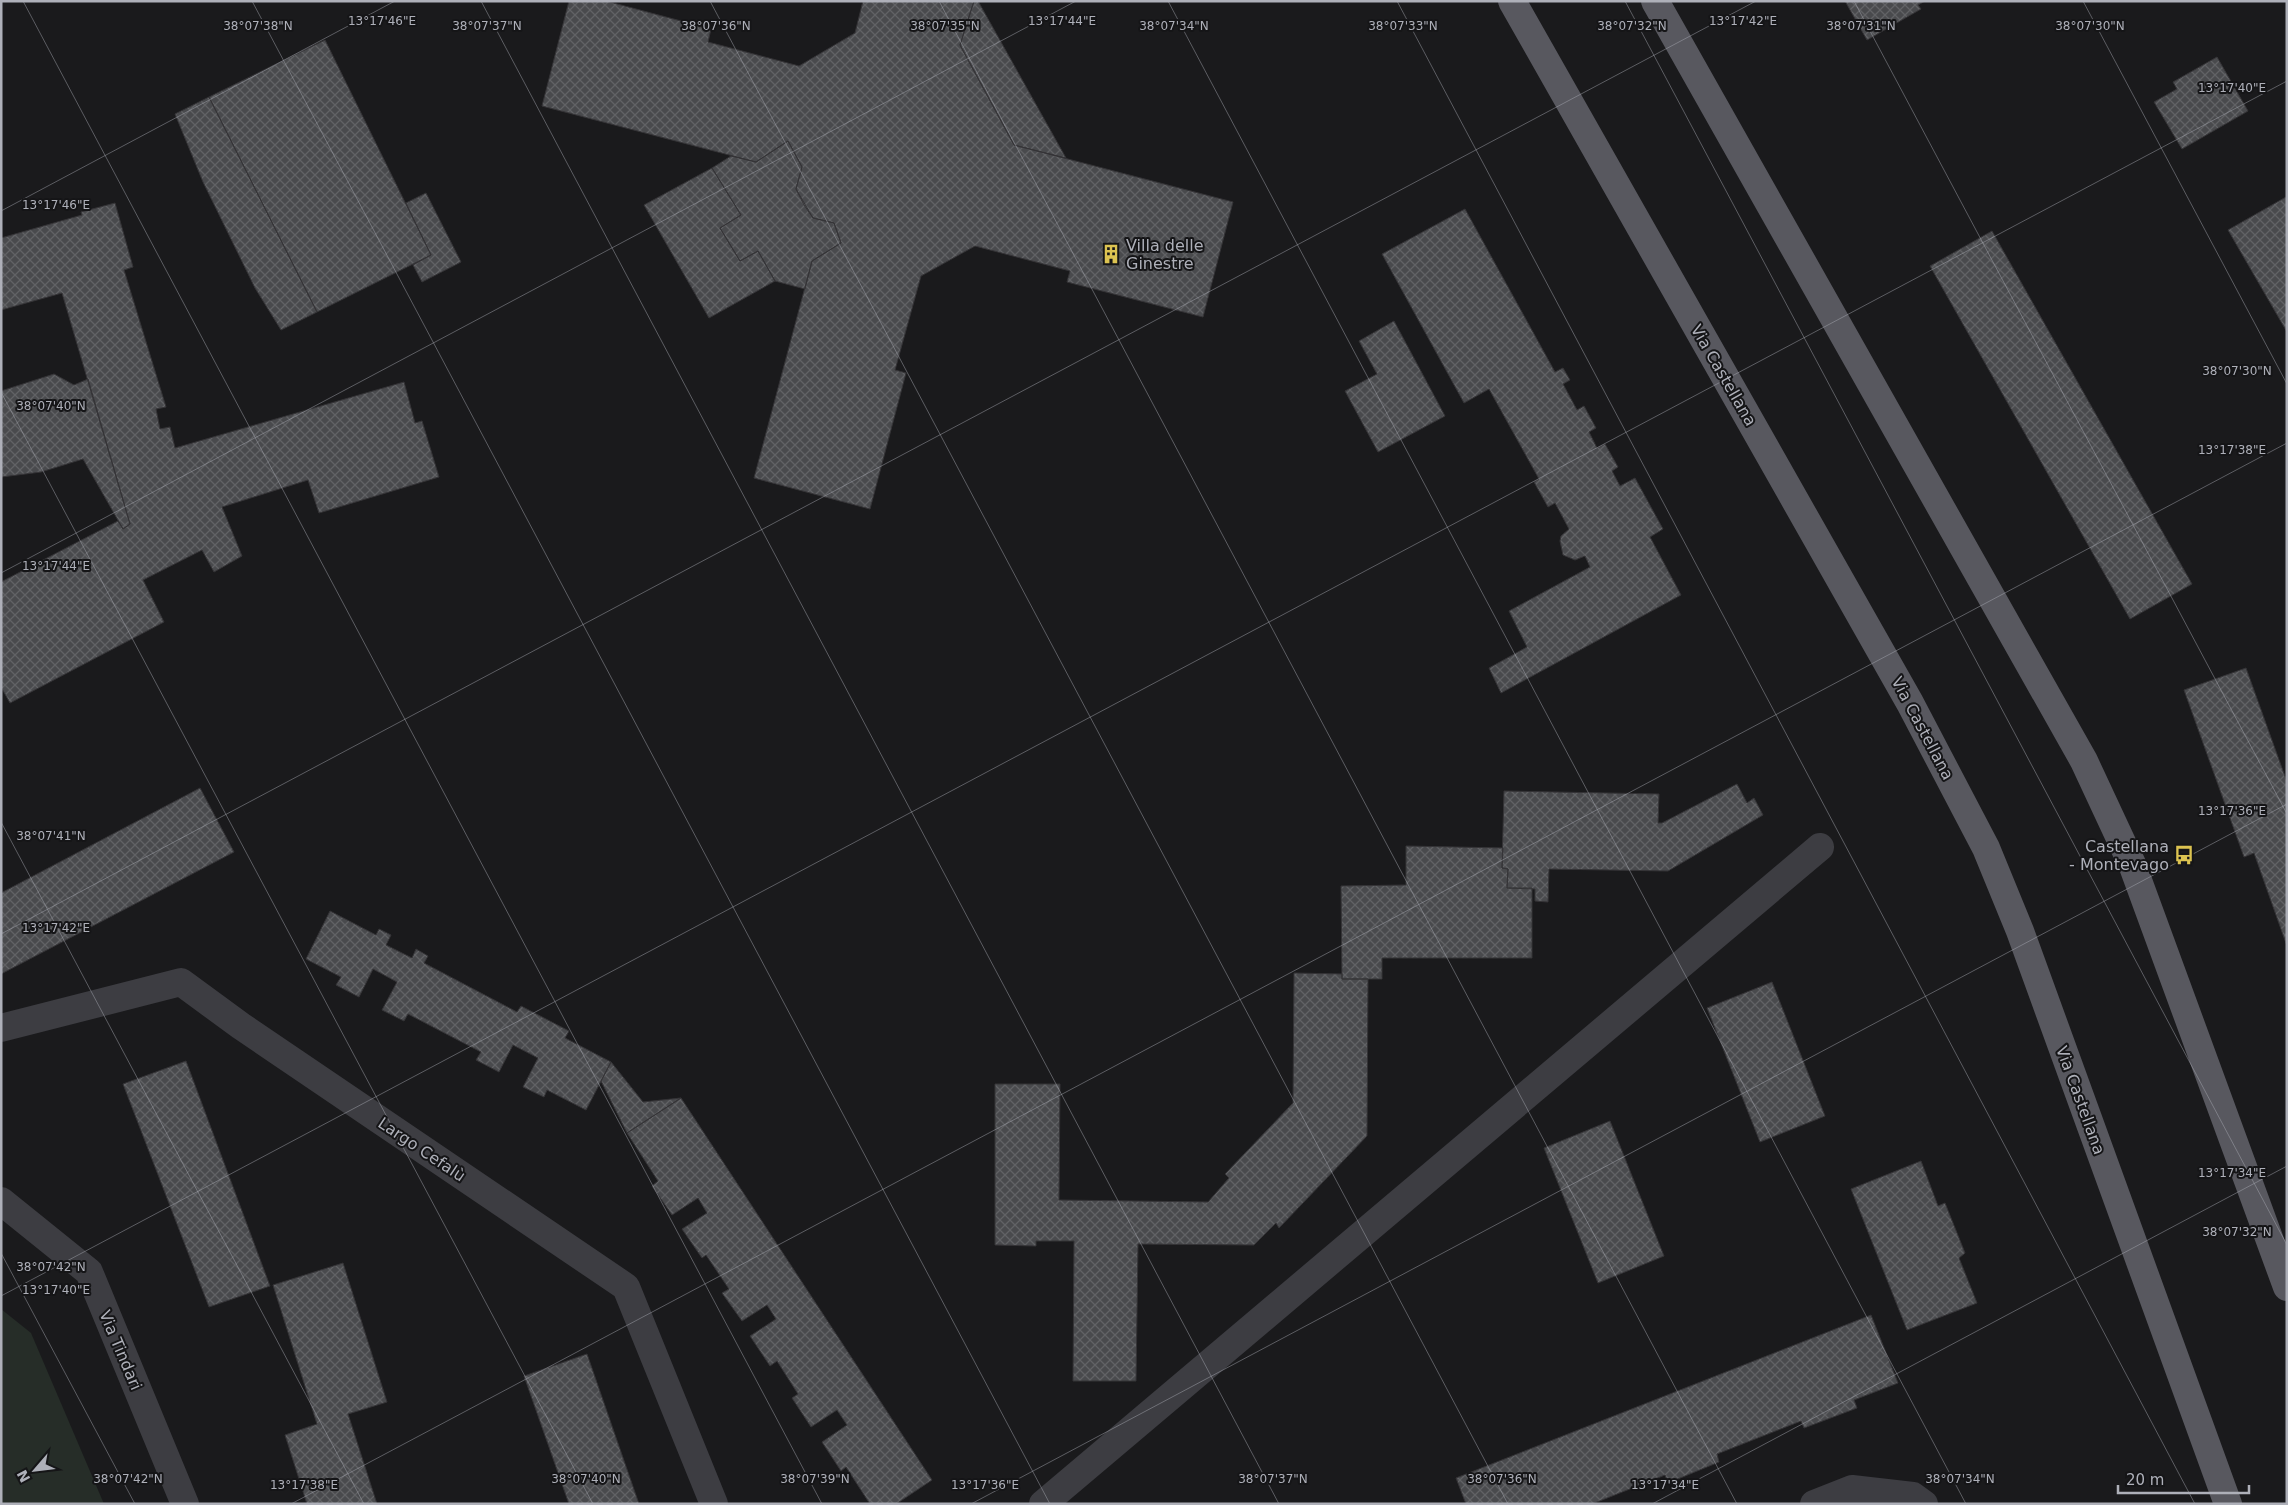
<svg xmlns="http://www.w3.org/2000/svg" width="2288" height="1505" font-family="'DejaVu Sans',sans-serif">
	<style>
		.grass { fill: #262d28 }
		.building { fill: url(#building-cross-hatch); stroke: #353437 }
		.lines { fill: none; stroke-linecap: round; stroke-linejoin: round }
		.minor { stroke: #3d3d42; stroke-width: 28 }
		.major { stroke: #58585f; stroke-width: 28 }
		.ticks { fill: none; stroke: #aeb0b9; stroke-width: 1; stroke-opacity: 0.45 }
		.labels { text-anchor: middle; stroke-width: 4; stroke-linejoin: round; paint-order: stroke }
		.poi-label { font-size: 16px; fill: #aeb0b9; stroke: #151517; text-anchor: start }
		.street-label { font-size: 16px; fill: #aeb0b9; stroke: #151517 }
		.ticks-label { font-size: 12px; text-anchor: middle; fill: #aeb0b9; stroke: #151517; stroke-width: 4; stroke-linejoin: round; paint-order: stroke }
	</style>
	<defs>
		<pattern id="building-cross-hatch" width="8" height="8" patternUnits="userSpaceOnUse" patternTransform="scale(1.25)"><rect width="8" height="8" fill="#494a4d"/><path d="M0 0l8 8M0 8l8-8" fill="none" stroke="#616265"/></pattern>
	</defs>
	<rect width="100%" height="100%" fill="#1a1a1c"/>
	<path class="grass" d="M 1,1309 L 31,1333 L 104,1504 L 1,1504 Z"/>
	<path class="building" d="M 569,1 L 606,1 L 711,29 L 708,42 L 799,66 L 855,33 L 863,1 L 974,1 L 960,45 L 1014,145 L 1233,202 L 1203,317 L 1067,282 L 1070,271 L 975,246 L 921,276 L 895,370 L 906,373 L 870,509 L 754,478 L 812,261 L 841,243 L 834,223 L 813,218 L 804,205 L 796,189 L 802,167 L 788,141 L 756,162 L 542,106 Z
		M 974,1 L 978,1 L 1066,158 L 1014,145 L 960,45 Z
		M 1845,1 L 1925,1 L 1918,5 L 1921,9 L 1867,40 Z
		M 325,40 L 431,255 L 317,312 L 209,97 Z
		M 2217,57 L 2248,111 L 2182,149 L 2154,102 L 2177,89 L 2173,82 Z
		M 209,97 L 317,312 L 281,330 L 255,288 L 203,182 L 175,114 Z
		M 788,141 L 802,167 L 796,189 L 813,218 L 834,223 L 841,243 L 812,261 L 805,289 L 775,281 L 758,251 L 740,261 L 720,228 L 741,215 L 712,168 L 731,156 L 756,162 Z
		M 712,168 L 741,215 L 720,228 L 740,261 L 758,251 L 775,281 L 709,318 L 644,205 Z
		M 426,193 L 461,262 L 422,282 L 413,265 L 431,255 L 406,203 Z
		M 2286,197 L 2287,197 L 2287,332 L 2228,230 Z
		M 115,203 L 133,267 L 124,270 L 166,407 L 156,409 L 160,429 L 170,427 L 175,448 L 404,382 L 415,423 L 422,421 L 439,477 L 319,513 L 308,480 L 222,507 L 242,556 L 214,572 L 202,550 L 143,580 L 164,622 L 10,703 L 1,687 L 1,582 L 118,521 L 123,529 L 130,524 L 62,293 L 1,310 L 1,238 L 82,215 L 81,212 Z
		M 1465,209 L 1555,372 L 1563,368 L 1570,380 L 1563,384 L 1577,410 L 1584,406 L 1596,428 L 1589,432 L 1597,448 L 1605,444 L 1618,467 L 1612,471 L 1620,486 L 1635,478 L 1663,529 L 1650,537 L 1681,595 L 1501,693 L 1489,668 L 1527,647 L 1509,611 L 1590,567 L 1585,556 L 1575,560 L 1563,555 L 1560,541 L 1561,536 L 1569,529 L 1555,503 L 1548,507 L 1534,482 L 1539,479 L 1489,389 L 1464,403 L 1382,254 Z
		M 1992,231 L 2192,584 L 2130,619 L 1930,266 Z
		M 1394,321 L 1445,416 L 1378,452 L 1345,391 L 1377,374 L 1359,341 Z
		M 54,374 L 74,385 L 88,379 L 130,524 L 123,529 L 83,459 L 41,472 L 1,477 L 1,391 Z
		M 2246,668 L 2287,782 L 2287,946 L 2254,853 L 2244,857 L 2184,690 Z
		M 1737,784 L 1747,803 L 1754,798 L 1763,815 L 1668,871 L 1549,869 L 1548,902 L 1535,901 L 1535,889 L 1507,888 L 1508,869 L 1502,868 L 1504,791 L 1659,794 L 1658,823 L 1662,823 Z
		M 200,788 L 234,852 L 1,974 L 1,893 Z
		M 1406,846 L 1503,848 L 1502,868 L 1508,869 L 1507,888 L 1532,888 L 1532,958 L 1382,958 L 1382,979 L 1342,979 L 1341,886 L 1406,885 Z
		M 330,911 L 376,935 L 379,929 L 391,935 L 386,945 L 412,958 L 416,949 L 428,956 L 424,963 L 517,1012 L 521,1006 L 569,1031 L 565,1038 L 611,1062 L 586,1110 L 547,1090 L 544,1097 L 523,1087 L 538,1058 L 513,1045 L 499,1072 L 476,1060 L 481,1052 L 408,1014 L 404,1021 L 382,1010 L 397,982 L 373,969 L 359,997 L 336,985 L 341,977 L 306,959 Z
		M 1294,973 L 1342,974 L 1342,979 L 1368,979 L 1367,1136 L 1279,1228 L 1276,1223 L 1254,1245 L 1138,1244 L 1136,1381 L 1073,1381 L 1074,1241 L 1036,1241 L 1036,1246 L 995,1245 L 995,1084 L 1060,1084 L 1059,1200 L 1208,1202 L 1229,1178 L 1225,1174 L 1293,1103 Z
		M 1772,982 L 1825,1116 L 1760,1142 L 1707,1008 Z
		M 186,1061 L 270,1286 L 209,1307 L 123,1084 Z
		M 611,1062 L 643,1102 L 681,1098 L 627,1133 L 601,1081 Z
		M 681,1098 L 932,1480 L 896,1504 L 870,1504 L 846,1467 L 841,1471 L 822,1442 L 847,1425 L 837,1410 L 811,1427 L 792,1398 L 798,1394 L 777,1361 L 770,1366 L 750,1336 L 776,1319 L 767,1305 L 742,1321 L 722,1293 L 729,1289 L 706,1255 L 702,1258 L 682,1229 L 707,1213 L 698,1198 L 672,1215 L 652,1186 L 658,1181 L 627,1133 Z
		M 1610,1121 L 1664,1256 L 1598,1283 L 1544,1148 Z
		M 1921,1161 L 1938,1206 L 1945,1203 L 1965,1253 L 1959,1258 L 1977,1303 L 1907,1330 L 1851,1189 Z
		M 343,1263 L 387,1402 L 348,1414 L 377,1504 L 307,1504 L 285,1435 L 317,1424 L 273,1285 Z
		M 1871,1315 L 1898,1383 L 1854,1400 L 1857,1408 L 1804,1428 L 1801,1421 L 1717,1454 L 1719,1462 L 1668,1483 L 1665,1475 L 1592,1504 L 1466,1504 L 1456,1478 Z
		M 587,1354 L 639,1504 L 569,1504 L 524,1376 Z"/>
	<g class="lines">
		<path class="minor" d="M 1,1028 L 181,982 L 241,1026 L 626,1287 L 714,1504
			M 1,1201 L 89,1272 L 185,1504
			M 1043,1504 L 1820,847
			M 1814,1504 L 1852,1489 L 1913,1496 L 1924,1504"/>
		<path class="major" d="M 1512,1 L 1910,703 L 1986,848 L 2020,931 L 2228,1504
			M 1655,1 L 2084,761 L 2132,864 L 2287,1287"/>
	</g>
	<path class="ticks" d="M 23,1 L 822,1504M 252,1 L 1050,1504M 481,1 L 1279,1504M 710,1 L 1508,1504M 939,1 L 1737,1504M 1168,1 L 1966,1504M 1397,1 L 2195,1504M 1625,1 L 2287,1245M 1854,1 L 2287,814M 2083,1 L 2287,384M 1,211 L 395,1M 1,392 L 593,1504M 1,573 L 1076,1M 1,822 L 364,1504M 1,934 L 1756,1M 1,1253 L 135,1504M 1,1296 L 2287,81M 291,1504 L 2287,443M 971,1504 L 2287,804M 1652,1504 L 2287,1166"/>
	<defs>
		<symbol id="building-bare" viewBox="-9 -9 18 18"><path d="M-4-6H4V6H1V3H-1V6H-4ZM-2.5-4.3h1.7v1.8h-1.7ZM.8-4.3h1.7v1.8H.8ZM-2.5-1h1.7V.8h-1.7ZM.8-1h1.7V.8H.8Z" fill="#dcc351" stroke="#151517" stroke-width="2.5" paint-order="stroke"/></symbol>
		<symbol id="bus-bare" viewBox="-9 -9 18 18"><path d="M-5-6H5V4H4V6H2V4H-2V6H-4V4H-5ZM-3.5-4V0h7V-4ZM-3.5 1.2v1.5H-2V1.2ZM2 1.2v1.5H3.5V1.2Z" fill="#dcc351" stroke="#151517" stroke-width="2.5" paint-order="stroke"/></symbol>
	</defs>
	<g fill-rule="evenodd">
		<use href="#building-bare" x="1097" y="240" width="28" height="28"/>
		<use href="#bus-bare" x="2170" y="841" width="28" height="28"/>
	</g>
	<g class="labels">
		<g class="poi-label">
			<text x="1126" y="251">Villa delle<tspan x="1126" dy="18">Ginestre</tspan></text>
			<text x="2169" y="852" text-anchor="end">Castellana<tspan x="2169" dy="18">- Montevago</tspan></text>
		</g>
		<g class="street-label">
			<text transform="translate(1724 375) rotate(60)" y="6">Via Castellana</text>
			<text transform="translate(1923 728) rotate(62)" y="6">Via Castellana</text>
			<text transform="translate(2081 1100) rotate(70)" y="6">Via Castellana</text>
			<text transform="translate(422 1149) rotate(34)" y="6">Largo Cefalù</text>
			<text transform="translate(121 1350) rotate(67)" y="6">Via Tindari</text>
		</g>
	</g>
	<g class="ticks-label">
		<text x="1062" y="25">13°17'44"E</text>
		<text x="382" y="25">13°17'46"E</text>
		<text x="1743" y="25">13°17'42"E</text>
		<text x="258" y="30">38°07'38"N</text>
		<text x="487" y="30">38°07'37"N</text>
		<text x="716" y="30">38°07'36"N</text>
		<text x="945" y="30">38°07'35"N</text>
		<text x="1174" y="30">38°07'34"N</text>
		<text x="1403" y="30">38°07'33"N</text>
		<text x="1632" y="30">38°07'32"N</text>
		<text x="2090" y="30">38°07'30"N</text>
		<text x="1861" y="30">38°07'31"N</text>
		<text x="2232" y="92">13°17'40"E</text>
		<text x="56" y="209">13°17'46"E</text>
		<text x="2237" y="375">38°07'30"N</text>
		<text x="51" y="410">38°07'40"N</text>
		<text x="2232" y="454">13°17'38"E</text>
		<text x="56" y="570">13°17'44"E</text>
		<text x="2232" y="815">13°17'36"E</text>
		<text x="51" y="840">38°07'41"N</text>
		<text x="56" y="932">13°17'42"E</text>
		<text x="2232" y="1177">13°17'34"E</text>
		<text x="2237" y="1236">38°07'32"N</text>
		<text x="51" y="1271">38°07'42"N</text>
		<text x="56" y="1294">13°17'40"E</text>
		<text x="128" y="1483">38°07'42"N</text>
		<text x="586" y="1483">38°07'40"N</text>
		<text x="815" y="1483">38°07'39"N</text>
		<text x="1273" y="1483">38°07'37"N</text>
		<text x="1502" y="1483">38°07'36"N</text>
		<text x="1960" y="1483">38°07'34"N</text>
		<text x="304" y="1489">13°17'38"E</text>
		<text x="985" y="1489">13°17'36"E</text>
		<text x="1665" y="1489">13°17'34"E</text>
	</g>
	<rect width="2288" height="1505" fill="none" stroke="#aeb0b9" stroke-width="5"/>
	<g transform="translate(35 1470) rotate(242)" stroke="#151517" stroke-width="4" paint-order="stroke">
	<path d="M0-4L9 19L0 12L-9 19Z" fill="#aeb0b9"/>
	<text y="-8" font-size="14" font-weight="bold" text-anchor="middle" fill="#aeb0b9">N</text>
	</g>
	<path d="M2118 1485v8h131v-8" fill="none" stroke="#aeb0b9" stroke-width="2.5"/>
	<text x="2126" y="1485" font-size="15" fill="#aeb0b9" stroke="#151517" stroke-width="4" paint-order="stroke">20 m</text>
</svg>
